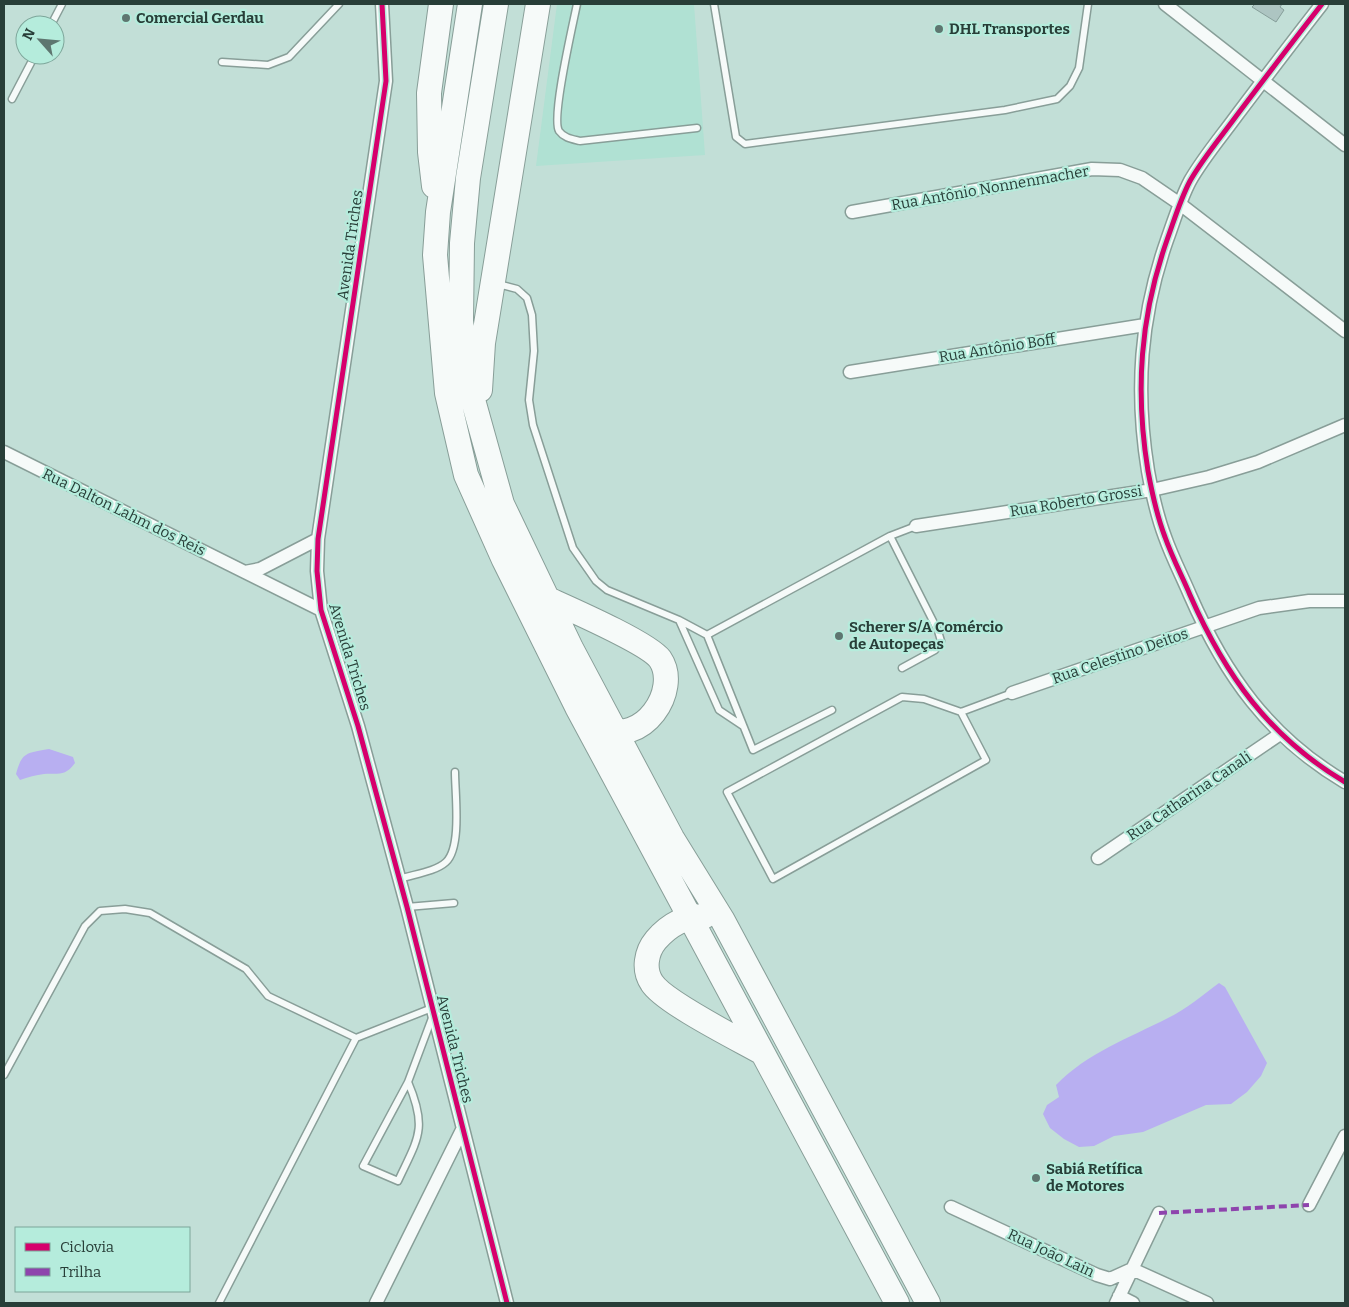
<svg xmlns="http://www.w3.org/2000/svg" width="1349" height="1307" font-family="Bitter,serif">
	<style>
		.built { fill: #b0e1d3 }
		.water { fill: #b8aff1 }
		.building { fill: #adc5c2; stroke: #869e9a }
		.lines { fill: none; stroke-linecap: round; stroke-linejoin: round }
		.lane-casing { stroke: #889e98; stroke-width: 9 }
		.street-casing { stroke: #889e98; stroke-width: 15 }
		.highway-casing { stroke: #889e98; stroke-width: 26 }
		.lane { stroke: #f6faf9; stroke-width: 6 }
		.street { stroke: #f6faf9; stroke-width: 12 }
		.highway { stroke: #f6faf9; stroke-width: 24 }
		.quiet { stroke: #8e44ad; stroke-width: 4; stroke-dasharray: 8 4; stroke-linecap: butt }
		.cycleway-casing { stroke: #b5ecdc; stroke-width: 8 }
		.cycleway { stroke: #d6006c; stroke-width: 5 }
		.poi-dot { fill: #5e7670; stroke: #b5ecdc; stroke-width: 2 }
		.labels { text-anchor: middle; stroke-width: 4.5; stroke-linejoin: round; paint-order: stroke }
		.poi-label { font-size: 15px; font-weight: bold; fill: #283e38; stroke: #b5ecdc; text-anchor: start }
		.street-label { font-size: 15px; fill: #283e38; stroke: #b5ecdc }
	</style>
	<rect width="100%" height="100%" fill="#c2dfd7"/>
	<path class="built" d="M 557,4 L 694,4 L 705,155 L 536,166 Z"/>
	<path class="water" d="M 49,749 L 73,757 L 75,763 C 65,777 58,773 44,774 C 36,775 28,777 20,780 L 16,774 C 22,751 28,753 49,749 Z
		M 1219,983 L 1225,987 L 1267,1063 L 1261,1076 L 1247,1092 L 1231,1104 L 1206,1105 L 1143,1132 L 1114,1136 L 1094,1146 L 1079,1147 L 1064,1139 L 1050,1128 L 1043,1114 L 1047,1105 L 1059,1097 L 1056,1085 C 1087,1053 1129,1038 1168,1018 C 1186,1009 1203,995 1219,983 Z"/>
	<path class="building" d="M 1255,4 L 1282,4 L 1280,7 L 1284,10 L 1276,22 L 1252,7 Z"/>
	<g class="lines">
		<defs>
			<path id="lane" d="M 577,4 C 573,24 551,118 559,131 C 564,138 572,139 580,141 L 697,128
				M 714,4 L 736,137 L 745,144 L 1005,110 L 1057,99 L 1070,86 L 1079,68 L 1088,4
				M 51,25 L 62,4
				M 222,62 L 268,65 L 289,57 L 339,4
				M 12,99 L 35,55
				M 498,284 L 517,289 L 527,298 L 532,315 L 534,351 L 529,400 L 533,425 L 573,548 L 596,581 L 607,590 L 679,620 L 707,635 L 753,750 L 832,710
				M 890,536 L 938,631 L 941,641 L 935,650 L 902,668
				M 679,620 L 719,710 L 743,726
				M 707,635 L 890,536 L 916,526
				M 961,712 L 986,760 L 773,879 L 727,792 L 902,697 L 924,699 L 961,712 L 1012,693
				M 399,879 C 414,874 435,872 446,862 C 462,847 455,794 455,772
				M 407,907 L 454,903
				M 4,1075 L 85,926 L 100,911 L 125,909 L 150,913 L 246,969 L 268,996 L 356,1038
				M 408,1082 C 428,1129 418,1138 398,1181 L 363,1166 L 408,1082 L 432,1018
				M 219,1303 L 356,1038 L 432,1008"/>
			<path id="street" d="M 382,4 L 386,81 L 318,539 L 317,571 L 321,610 L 358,726 L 407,907 L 507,1303
				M 1165,4 L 1345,145
				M 1322,4 C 1293,41 1265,78 1237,115 C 1221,137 1203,158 1190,181 C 1180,200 1174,221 1167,240 C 1140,317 1135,391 1148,471 C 1152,493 1157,516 1165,537 C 1172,557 1182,576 1190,595 C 1225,675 1269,737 1345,782
				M 852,212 L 1092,169 L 1120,170 L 1142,178 L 1180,204 L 1345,331
				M 850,372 L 1145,325
				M 4,452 L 321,610
				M 916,526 L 1152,490 L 1209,477 L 1258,462 L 1345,425
				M 245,572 L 260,569 L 318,539
				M 1012,693 L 1259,608 L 1309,601 L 1345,601
				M 1098,858 L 1280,734
				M 1309,1205 L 1345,1136
				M 951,1207 L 1097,1275 L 1110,1279 L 1132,1269 L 1207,1303
				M 1119,1296 L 1133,1303
				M 376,1303 L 462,1130
				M 1116,1303 L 1159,1213"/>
			<path id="highway" d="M 470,4 L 438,212 L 435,255 L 447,393 L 466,475 L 504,560 L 577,707 L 897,1303
				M 496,4 L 468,178 L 462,243 L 461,321 L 468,382 L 502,504 L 571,648 L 672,838 L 722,919 L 928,1303
				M 434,186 L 430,152 L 429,93 L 441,4
				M 480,390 L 483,343 L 538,4
				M 548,599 C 570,609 648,643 660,659 C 681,690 642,748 602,727
				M 705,916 C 684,916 669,925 656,940 C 646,952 643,970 652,983 C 664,1002 738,1039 761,1052"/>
		</defs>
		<use href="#lane" class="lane-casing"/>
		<use href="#street" class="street-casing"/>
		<use href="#highway" class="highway-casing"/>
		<use href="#lane" class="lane"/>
		<use href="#street" class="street"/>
		<use href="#highway" class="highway"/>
		<path class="quiet" d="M 1159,1213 L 1309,1205"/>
		<defs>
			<path id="cycleway" d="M 382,4 L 386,81 L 318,539 L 317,571 L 321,610 L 358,726 L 407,907 L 507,1303
				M 1322,4 C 1293,41 1265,78 1237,115 C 1221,137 1203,158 1190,181 C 1180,200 1174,221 1167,240 C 1140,317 1135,391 1148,471 C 1152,493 1157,516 1165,537 C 1172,557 1182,576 1190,595 C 1225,675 1269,737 1345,782"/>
		</defs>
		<use href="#cycleway" class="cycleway-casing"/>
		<use href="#cycleway" class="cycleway"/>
	</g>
	<g class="poi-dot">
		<circle cx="126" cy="18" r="5"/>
		<circle cx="939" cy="29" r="5"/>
		<circle cx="839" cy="636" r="5"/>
		<circle cx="1036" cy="1178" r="5"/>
	</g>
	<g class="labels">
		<g class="poi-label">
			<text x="136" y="23">Comercial Gerdau</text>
			<text x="949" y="34">DHL Transportes</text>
			<text x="849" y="632">Scherer S/A Comércio<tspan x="849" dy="17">de Autopeças</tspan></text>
			<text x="1046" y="1174">Sabiá Retífica<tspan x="1046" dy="17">de Motores</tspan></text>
		</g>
		<g class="street-label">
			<text transform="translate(990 188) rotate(-10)" y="5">Rua Antônio Nonnenmacher</text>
			<text transform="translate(350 245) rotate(-82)" y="5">Avenida Triches</text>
			<text transform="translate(997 348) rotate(-9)" y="5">Rua Antônio Boff</text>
			<text transform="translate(1076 501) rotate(-9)" y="5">Rua Roberto Grossi</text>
			<text transform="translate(124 512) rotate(26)" y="5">Rua Dalton Lahm dos Reis</text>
			<text transform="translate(1120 656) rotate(-19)" y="5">Rua Celestino Deitos</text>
			<text transform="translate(350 657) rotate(73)" y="5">Avenida Triches</text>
			<text transform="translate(1189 796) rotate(-34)" y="5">Rua Catharina Canali</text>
			<text transform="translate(455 1049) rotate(76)" y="5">Avenida Triches</text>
			<text transform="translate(1051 1253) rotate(25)" y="5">Rua João Lain</text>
		</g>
	</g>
	<rect width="1349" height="1307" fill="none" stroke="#283e38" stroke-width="10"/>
	<rect x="15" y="1227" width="175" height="65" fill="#b5ecdc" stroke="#7da69a"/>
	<rect x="25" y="1243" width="25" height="8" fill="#d6006c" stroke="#7da69a"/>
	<text x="60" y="1252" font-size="15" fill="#283e38">Ciclovia</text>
	<rect x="25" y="1268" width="25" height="8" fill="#8e44ad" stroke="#7da69a"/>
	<text x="60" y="1277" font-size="15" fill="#283e38">Trilha</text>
	<g transform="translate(40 40) rotate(297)"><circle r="24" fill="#b5ecdc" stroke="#7da69a"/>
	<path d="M0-4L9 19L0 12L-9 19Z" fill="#5e7670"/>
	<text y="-8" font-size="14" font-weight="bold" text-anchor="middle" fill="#283e38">N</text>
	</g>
</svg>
